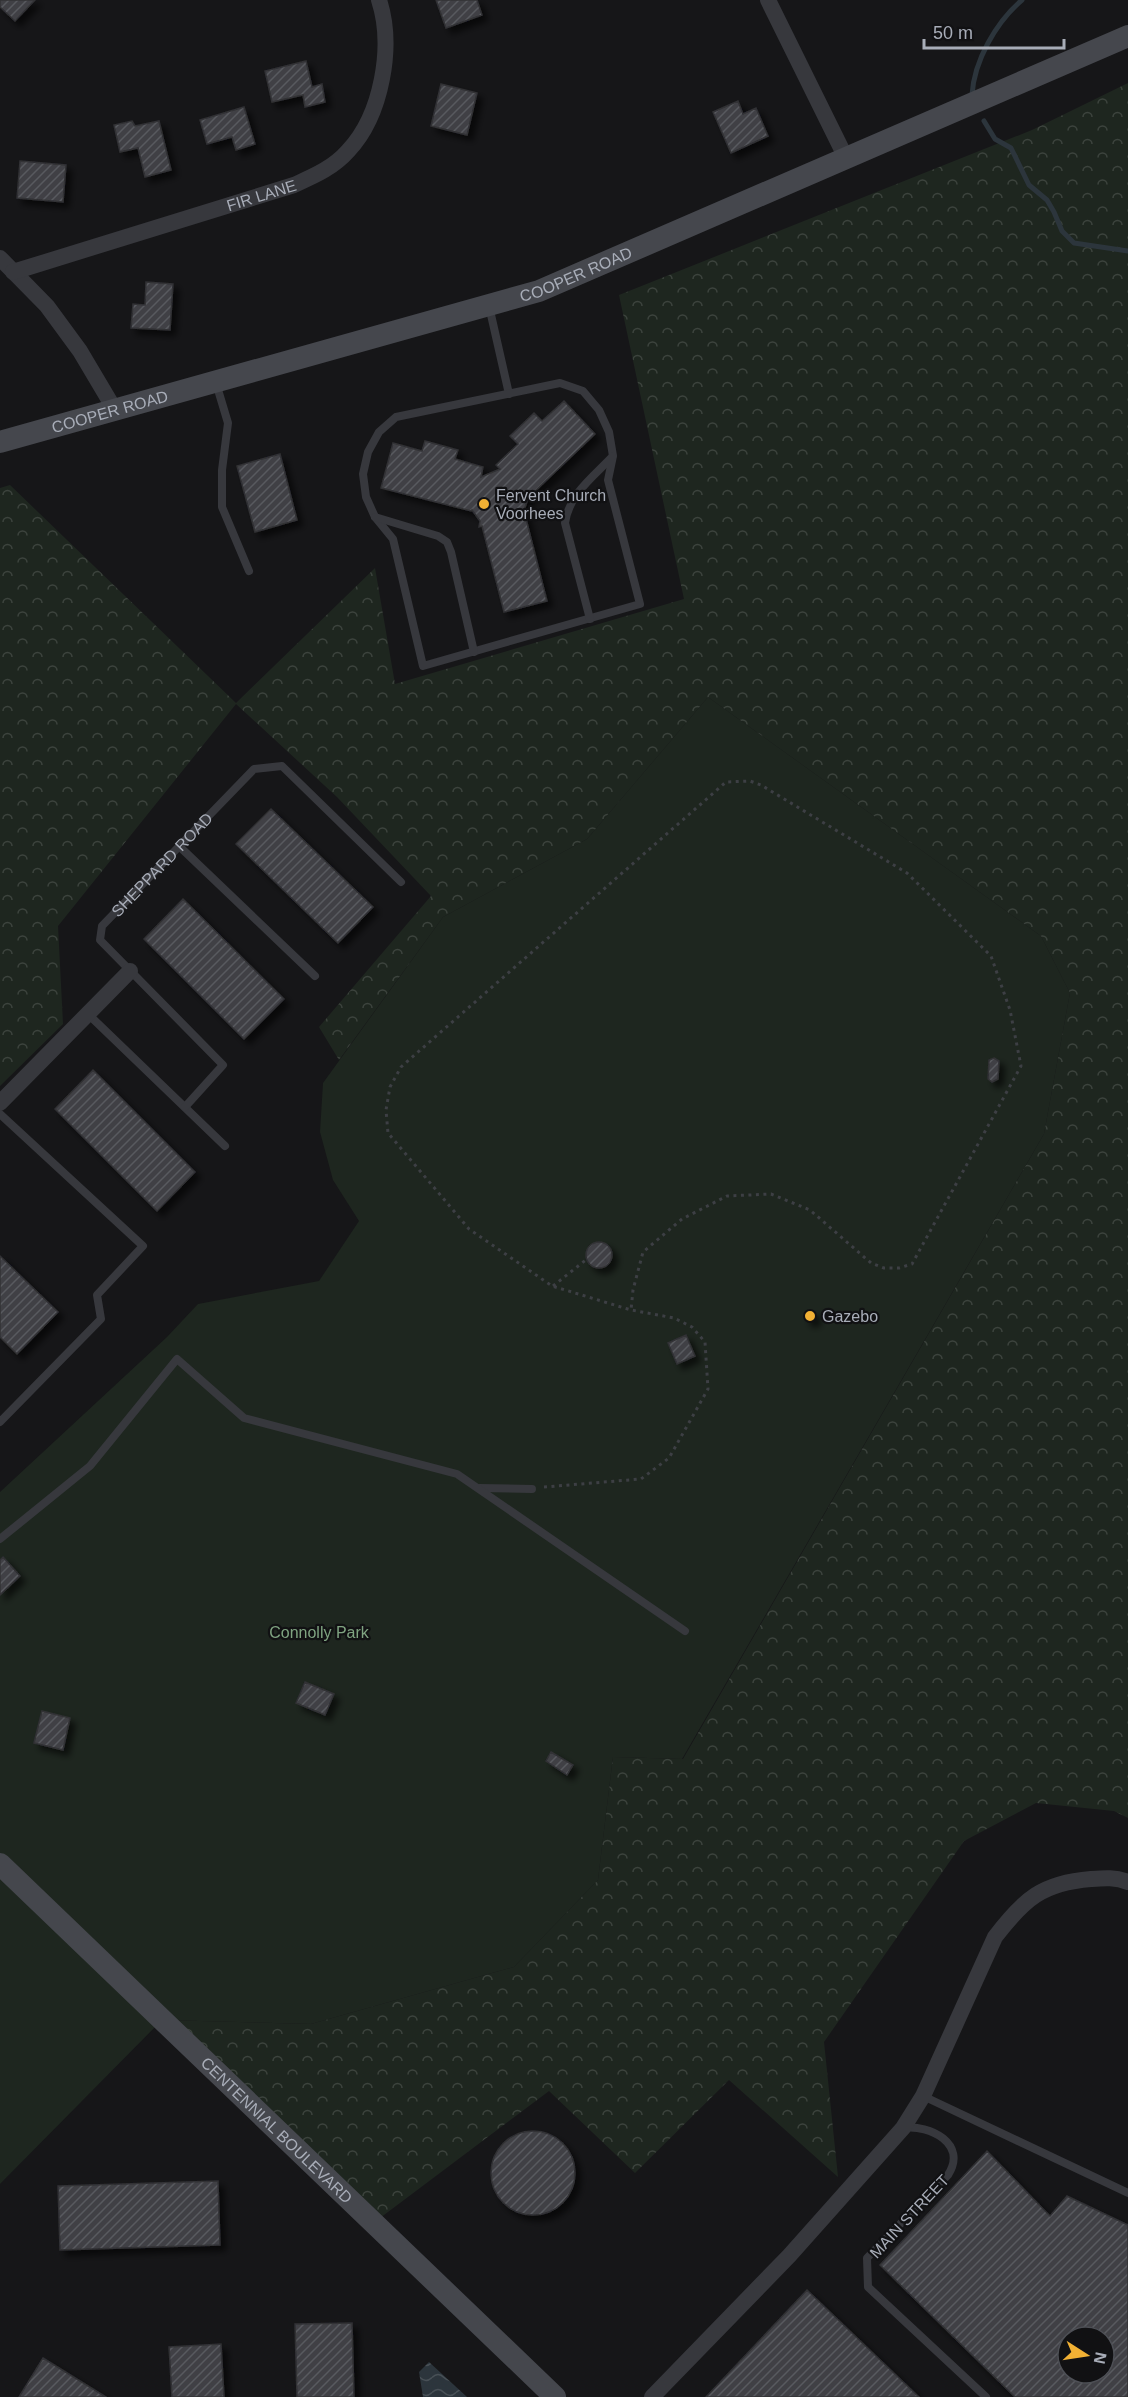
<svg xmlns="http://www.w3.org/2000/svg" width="1128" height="2397" font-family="Helvetica,sans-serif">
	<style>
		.green { fill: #1e261f }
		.forest { fill: url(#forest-crowns) }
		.water { fill: url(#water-waves) }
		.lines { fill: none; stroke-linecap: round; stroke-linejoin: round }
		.stream { stroke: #2c353c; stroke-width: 5 }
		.building { fill: url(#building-hatch); stroke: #303034; stroke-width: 1.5; fill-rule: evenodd; filter: url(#shadow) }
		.path { stroke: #3d3f44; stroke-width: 3; stroke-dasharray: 3 4.5; stroke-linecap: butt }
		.lane { stroke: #37383d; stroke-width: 8 }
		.street { stroke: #37383d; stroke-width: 16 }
		.secondary { stroke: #45474d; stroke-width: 22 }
		.poi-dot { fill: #f2b134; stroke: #111113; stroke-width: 2 }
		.labels { text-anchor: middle; stroke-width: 4.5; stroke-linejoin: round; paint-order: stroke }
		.street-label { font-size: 16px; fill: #a8adb8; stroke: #111113 }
		.poi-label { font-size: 16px; fill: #a8adb8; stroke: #111113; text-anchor: start }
		.park-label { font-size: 16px; fill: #7fa381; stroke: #111113 }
	</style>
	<defs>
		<pattern id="forest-crowns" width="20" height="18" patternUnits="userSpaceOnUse" patternTransform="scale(1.5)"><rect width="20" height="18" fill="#1e261f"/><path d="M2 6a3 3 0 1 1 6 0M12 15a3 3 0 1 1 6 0" fill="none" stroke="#3c433d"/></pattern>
		<pattern id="water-waves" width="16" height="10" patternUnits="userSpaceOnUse" patternTransform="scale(1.5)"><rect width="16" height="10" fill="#2c353c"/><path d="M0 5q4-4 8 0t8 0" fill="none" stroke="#485056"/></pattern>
		<pattern id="building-hatch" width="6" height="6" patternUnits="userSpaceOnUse" patternTransform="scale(1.5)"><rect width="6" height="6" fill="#404145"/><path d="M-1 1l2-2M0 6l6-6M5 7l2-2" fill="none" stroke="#595a5e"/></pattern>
		<filter id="shadow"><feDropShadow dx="5.5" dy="5.5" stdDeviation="3" flood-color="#0009"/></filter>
	</defs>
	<rect width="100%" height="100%" fill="#161618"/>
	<path class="green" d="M 708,697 L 1041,936 L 1070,993 L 1044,1134 L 682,1759 L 613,1757 L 598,1880 L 514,1967 L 311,2024 L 162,2020 L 0,2184 L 0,1492 L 167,1337 L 198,1304 L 319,1281 L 359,1221 L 333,1180 L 320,1132 L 323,1083 L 443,917 L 587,839 Z"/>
	<path class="forest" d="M 1128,83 L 1128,1818 L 1114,1811 L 1036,1803 L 964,1841 L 824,2042 L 838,2177 L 729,2080 L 635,2173 L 549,2091 L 372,2224 L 162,2020 L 311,2024 L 514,1967 L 598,1880 L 613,1757 L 683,1759 L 1044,1134 L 1070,993 L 1041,936 L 708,697 L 587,839 L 443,917 L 339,1060 L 319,1027 L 431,896 L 337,797 L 236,704 L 58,926 L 63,1024 L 0,1086 L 0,488 L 10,485 L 236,703 L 375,568 L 395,684 L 684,599 L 619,295 L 1032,130 Z"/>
	<path class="water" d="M 429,2362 L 467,2397 L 423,2397 L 419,2372 Z"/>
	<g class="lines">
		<path class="stream" d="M 972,95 C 974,61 996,22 1022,0
			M 984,121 L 995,139 L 1011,148 L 1029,185 L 1047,200 L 1054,212 L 1062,231 L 1074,243 L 1128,251"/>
	</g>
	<path class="building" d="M 0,0 L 35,0 L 15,21 L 0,7 Z
		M 436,0 L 477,0 L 482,15 L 446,28 Z
		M 306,61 L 312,87 L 322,84 L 325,102 L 305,107 L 303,95 L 272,102 L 265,71 Z
		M 441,84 L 477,93 L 467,135 L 431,126 Z
		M 738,101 L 743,114 L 756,108 L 768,136 L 731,153 L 713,112 Z
		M 244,107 L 255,144 L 236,150 L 232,137 L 207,144 L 200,120 Z
		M 132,121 L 135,126 L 159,121 L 171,170 L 145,177 L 138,148 L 120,152 L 114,125 Z
		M 20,161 L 66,165 L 63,202 L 17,198 Z
		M 146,282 L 173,284 L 170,330 L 131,328 L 133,304 L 145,305 Z
		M 564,401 L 595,434 L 528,498 L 524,511 L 547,601 L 504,612 L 482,526 L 479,527 L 480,521 L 472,510 L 471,511 L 381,488 L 393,443 L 422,451 L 425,441 L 458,450 L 455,459 L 483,467 L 481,477 L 500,469 L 496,465 L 518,444 L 510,436 L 534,413 L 542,421 Z
		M 280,454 L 297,520 L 255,532 L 237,466 Z
		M 271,809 L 373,907 L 338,943 L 236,844 Z
		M 183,899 L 284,999 L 244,1039 L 144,939 Z
		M 994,1058 L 999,1061 L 998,1079 L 992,1082 L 988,1079 L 989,1060 Z
		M 93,1070 L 195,1172 L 157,1211 L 55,1109 Z
		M586 1255a13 13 0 1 1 26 0a13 13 0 1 1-26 0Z
		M 0,1256 L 58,1312 L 17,1354 L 0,1337 Z
		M804.5 1316a5.5 5.5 0 1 1 11 0a5.5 5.5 0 1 1-11 0Z
		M 686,1335 L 695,1356 L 677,1364 L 668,1343 Z
		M 3,1557 L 20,1576 L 0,1595 L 0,1560 Z
		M 305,1682 L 334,1694 L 325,1715 L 296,1703 Z
		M 42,1711 L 70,1718 L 63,1750 L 34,1743 Z
		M 551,1752 L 573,1765 L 567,1775 L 546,1761 Z
		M491 2173a42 42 0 1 1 84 0a42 42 0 1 1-84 0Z
		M 987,2151 L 1050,2216 L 1067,2196 L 1128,2225 L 1128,2397 L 1015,2397 L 880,2265 ZM 1068,2337 L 1104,2337 L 1104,2373 L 1068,2373 Z
		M 218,2181 L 220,2245 L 60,2250 L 58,2186 Z
		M 807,2290 L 919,2397 L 706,2397 Z
		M 352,2323 L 354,2397 L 297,2397 L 295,2324 Z
		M 221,2344 L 224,2397 L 172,2397 L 169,2347 Z
		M 43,2358 L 106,2397 L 19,2397 Z"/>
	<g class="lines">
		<path class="path" d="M 553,1286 L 587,1259
			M 544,1487 L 641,1479 L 669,1458 L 708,1389 L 705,1342 L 692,1327 L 674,1318 L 631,1310 L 552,1286 L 469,1229 L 388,1133 L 386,1110 L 390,1087 L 401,1067 L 418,1052 L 726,782 L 750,781 L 761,785 L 907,873 L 991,956 L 1010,1010 L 1021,1066 L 912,1264 L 899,1268 L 884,1268 L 871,1263 L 810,1210 L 771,1194 L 727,1196 L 682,1219 L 643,1252 L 633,1290 L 631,1310"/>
		<g class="lane">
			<path d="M 489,306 L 509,394"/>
			<path d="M 216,383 L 228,423 L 222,470 L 222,507 L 249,571"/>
			<path d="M 560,383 L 583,391 L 599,410 L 609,432 L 613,456 L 608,480 L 640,604 L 423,666 L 393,539 L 375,517 L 366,497 L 363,474 L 368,452 L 379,432 L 396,417 Z"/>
			<path d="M 375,517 L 438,536 L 447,542 L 451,552 L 474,652"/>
			<path d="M 590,619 L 565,523 C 569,494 593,477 612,457"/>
			<path d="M 180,847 L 315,976"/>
			<path d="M 88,1014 L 225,1146"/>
			<path id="s1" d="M 185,1107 L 223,1065 L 100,940 L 102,926 L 254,769 L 282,766 L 401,882"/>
			<path d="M 0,1114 L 143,1246 L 97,1295 L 101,1319 L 0,1422"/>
			<path d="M 479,1488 L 532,1489"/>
			<path d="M 0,1539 L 90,1466 L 177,1359 L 244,1418 L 457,1474 L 685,1631"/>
			<path d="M 923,2096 L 1128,2193"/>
			<path d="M 903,2128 C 930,2124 968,2144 948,2175 L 867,2258 L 868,2287 L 986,2397"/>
		</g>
		<g class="street">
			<path d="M 768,0 L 846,158"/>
			<path d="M 0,258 L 47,306 L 80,351 L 115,410"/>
			<path id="s2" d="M 13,272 L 294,185 C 314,176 333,168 348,151 C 382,115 394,46 379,0"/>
			<path d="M 0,1103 L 130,971"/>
			<path d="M 652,2397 L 789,2256 L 903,2128 L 923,2096 L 995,1937 C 1024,1899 1042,1883 1091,1879 C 1104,1878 1116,1877 1128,1882"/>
		</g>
		<g class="secondary">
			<path id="s3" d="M 0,442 L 539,291 L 1128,36"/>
			<path id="s4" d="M 0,1864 L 555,2397"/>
		</g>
	</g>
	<g class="poi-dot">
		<circle cx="484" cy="504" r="6"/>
		<circle cx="810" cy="1316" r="6"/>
	</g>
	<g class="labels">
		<g class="street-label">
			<text dy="6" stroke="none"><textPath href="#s2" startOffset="260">FIR LANE</textPath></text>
			<text dy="6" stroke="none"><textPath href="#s3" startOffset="600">COOPER ROAD</textPath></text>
			<text dy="6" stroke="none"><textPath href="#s3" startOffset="114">COOPER ROAD</textPath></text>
			<text dy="6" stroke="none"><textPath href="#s1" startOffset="332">SHEPPARD ROAD</textPath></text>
			<text dy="6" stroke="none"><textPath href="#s4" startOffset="384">CENTENNIAL BOULEVARD</textPath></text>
			<text transform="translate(909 2216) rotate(-47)" y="6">MAIN STREET</text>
		</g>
		<g class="poi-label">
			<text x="496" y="501">Fervent Church<tspan x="496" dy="18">Voorhees</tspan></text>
			<text x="822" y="1322">Gazebo</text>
		</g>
		<g class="park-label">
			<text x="319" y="1638">Connolly Park</text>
		</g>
	</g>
	<g transform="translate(1086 2355) rotate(102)"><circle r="28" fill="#111113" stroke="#4d4f55" stroke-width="1.5"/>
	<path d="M0-4.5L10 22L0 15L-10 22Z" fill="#f2b134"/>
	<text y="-9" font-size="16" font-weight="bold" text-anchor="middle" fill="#a8adb8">N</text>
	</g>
	<path d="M924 39v9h140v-9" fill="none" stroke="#a8adb8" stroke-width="3"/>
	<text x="933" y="39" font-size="18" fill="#a8adb8" stroke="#111113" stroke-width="4.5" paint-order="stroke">50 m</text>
</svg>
